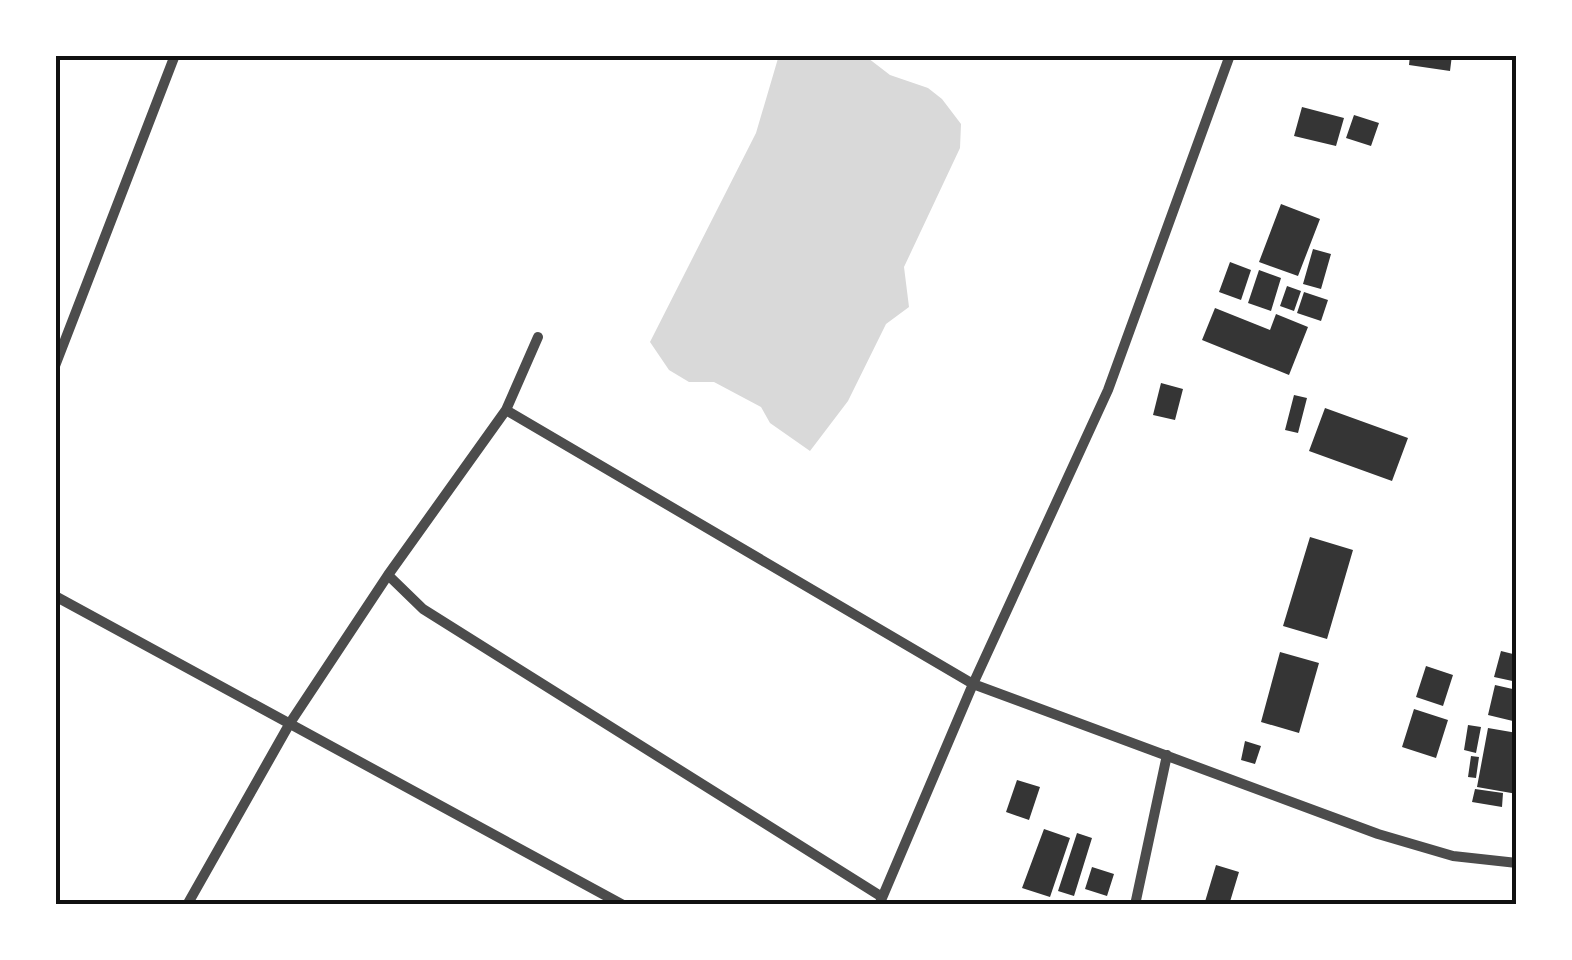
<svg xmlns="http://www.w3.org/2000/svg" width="1572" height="960" font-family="'Work Sans',sans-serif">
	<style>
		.water { fill: #d9d9d9 }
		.building { fill: #353535 }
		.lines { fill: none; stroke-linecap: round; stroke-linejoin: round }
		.minor { stroke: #4c4c4c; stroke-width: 10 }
		.neatline { fill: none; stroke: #111; stroke-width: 4 }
	</style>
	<rect width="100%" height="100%" fill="#fff"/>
	<path class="water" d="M 779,55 L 864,55 L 890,75 L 928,88 L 942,99 L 961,124 L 960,148 L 904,267 L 909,307 L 886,324 L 848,401 L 810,451 L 770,423 L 761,407 L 714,382 L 689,382 L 669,370 L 650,342 L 756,133 Z"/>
	<path class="building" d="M 1410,55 L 1452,55 L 1450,71 L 1409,65 Z
		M 1302,107 L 1344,118 L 1336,146 L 1294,136 Z
		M 1354,115 L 1379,123 L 1371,146 L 1346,138 Z
		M 1281,204 L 1320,219 L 1298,276 L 1259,262 Z
		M 1313,249 L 1331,254 L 1321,289 L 1303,284 Z
		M 1230,262 L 1251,270 L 1241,300 L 1219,292 Z
		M 1259,270 L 1281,278 L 1271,311 L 1248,303 Z
		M 1287,286 L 1301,291 L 1294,311 L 1280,306 Z
		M 1304,292 L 1328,300 L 1321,321 L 1297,313 Z
		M 1215,308 L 1270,330 L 1276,314 L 1308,327 L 1289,375 L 1202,340 Z
		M 1161,383 L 1183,389 L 1175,420 L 1153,415 Z
		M 1294,395 L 1307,398 L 1298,433 L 1285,430 Z
		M 1325,408 L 1408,438 L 1392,481 L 1309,451 Z
		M 1310,537 L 1353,550 L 1327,639 L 1283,626 Z
		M 1501,651 L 1517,655 L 1517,682 L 1494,677 Z
		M 1280,652 L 1319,663 L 1299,733 L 1261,722 Z
		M 1426,666 L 1453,675 L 1443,706 L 1416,697 Z
		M 1495,685 L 1517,690 L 1517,722 L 1488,715 Z
		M 1414,709 L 1448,720 L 1436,758 L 1402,747 Z
		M 1468,725 L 1481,727 L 1476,753 L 1464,750 Z
		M 1488,728 L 1517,733 L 1517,794 L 1477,787 Z
		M 1245,741 L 1261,746 L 1255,764 L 1241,760 Z
		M 1471,756 L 1479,757 L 1476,778 L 1468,777 Z
		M 1017,780 L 1040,787 L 1029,820 L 1006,812 Z
		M 1475,789 L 1503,793 L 1502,807 L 1472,802 Z
		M 1044,829 L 1070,838 L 1050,897 L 1022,888 Z
		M 1077,833 L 1092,838 L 1074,896 L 1058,891 Z
		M 1216,865 L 1239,872 L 1229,905 L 1204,905 Z
		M 1092,867 L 1114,874 L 1107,896 L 1085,889 Z"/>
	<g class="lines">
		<path class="minor" d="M 55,366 L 175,55
			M 506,410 L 973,684 L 1378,834 L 1453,856 L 1517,863
			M 388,575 L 423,609 L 882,897
			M 55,596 L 623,905
			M 187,905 L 290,723 L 388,575 L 506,410 L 538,337
			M 879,905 L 973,684 L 1108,390 L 1230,55
			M 1135,905 L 1167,755"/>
	</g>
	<rect width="1572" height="960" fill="none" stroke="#ffffff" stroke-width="115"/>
	<rect x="58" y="58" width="1456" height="844" class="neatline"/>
</svg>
